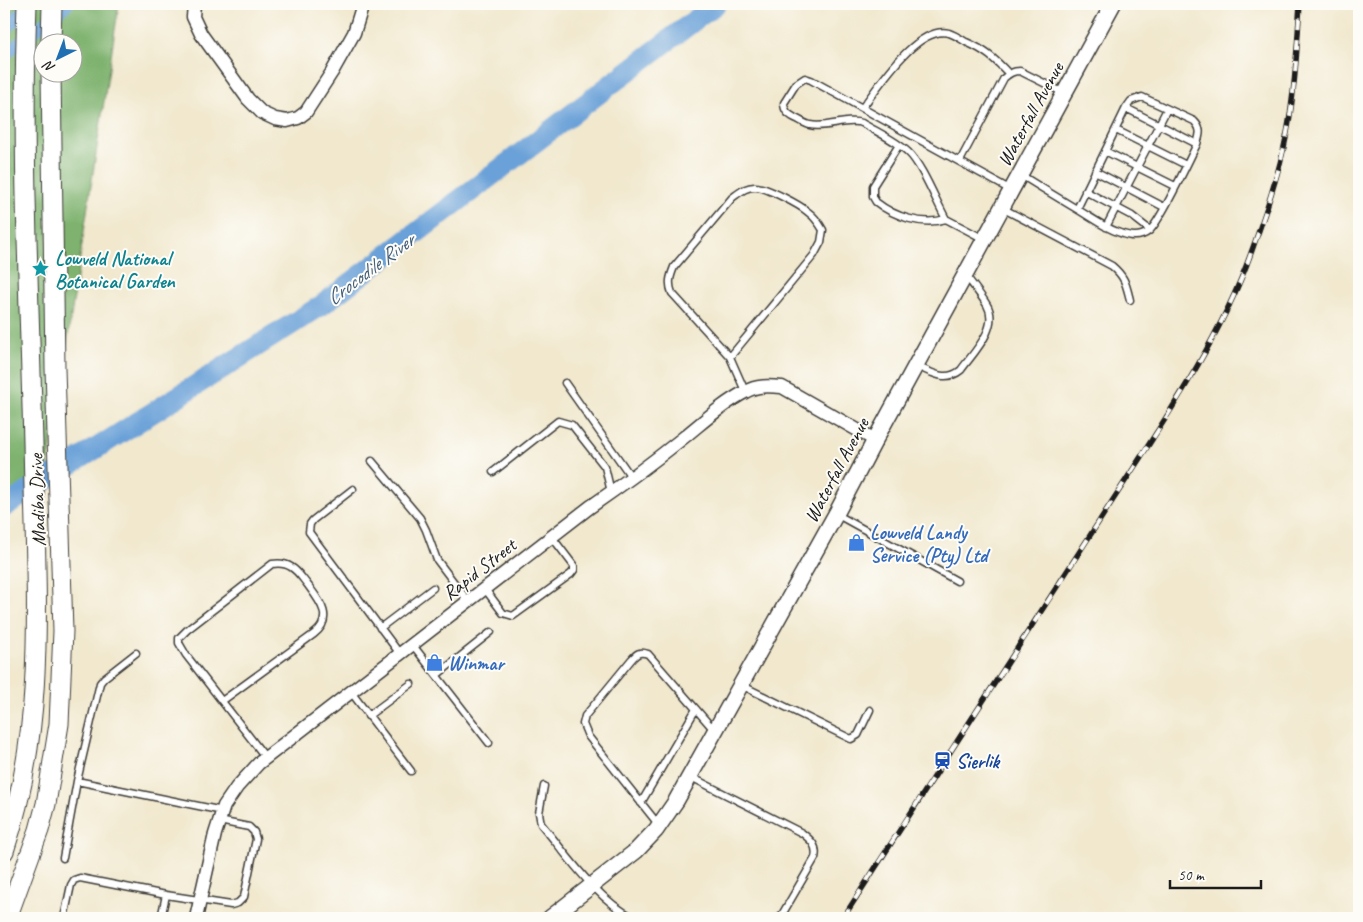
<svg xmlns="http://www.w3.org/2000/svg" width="1363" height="922" font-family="Caveat,sans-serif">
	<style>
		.forest { fill: #7eb26e; stroke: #4d6745; fill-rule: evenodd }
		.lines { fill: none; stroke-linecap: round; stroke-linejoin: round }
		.canal { stroke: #6aa1d8; stroke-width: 12 }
		.river { stroke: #6aa1d8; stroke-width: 21 }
		.service-casing { stroke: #3c3b37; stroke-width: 9 }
		.minor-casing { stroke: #3c3b37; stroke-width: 15 }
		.tertiary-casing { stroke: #3c3b37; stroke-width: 18 }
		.primary-casing { stroke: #3c3b37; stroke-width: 21 }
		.service { stroke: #fff; stroke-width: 6 }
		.minor { stroke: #fff; stroke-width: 12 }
		.tertiary { stroke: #fff; stroke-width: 15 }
		.primary { stroke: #fff; stroke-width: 19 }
		.rail-casing { stroke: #1c1c1c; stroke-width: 5.5 }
		.rail { stroke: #fdfcf7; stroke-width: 4; stroke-dasharray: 11; stroke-linecap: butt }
		.labels { text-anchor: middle; stroke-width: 4; stroke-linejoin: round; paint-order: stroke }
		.street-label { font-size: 20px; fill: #1c1c1c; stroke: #fdfcf7 }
		.culture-label { font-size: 20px; font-weight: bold; fill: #0d838f; stroke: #fdfcf7; text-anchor: start }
		.shop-label { font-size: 20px; font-weight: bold; fill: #366cbe; stroke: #fdfcf7; text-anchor: start }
		.transit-label { font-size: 20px; font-weight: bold; fill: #164399; stroke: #fdfcf7; text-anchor: start }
		.water-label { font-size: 21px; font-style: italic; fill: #435e7a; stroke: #fdfcf7 }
	</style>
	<rect width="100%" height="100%" fill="#fdfcf7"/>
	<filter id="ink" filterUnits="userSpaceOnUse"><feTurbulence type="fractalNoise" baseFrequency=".02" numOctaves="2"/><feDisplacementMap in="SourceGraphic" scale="10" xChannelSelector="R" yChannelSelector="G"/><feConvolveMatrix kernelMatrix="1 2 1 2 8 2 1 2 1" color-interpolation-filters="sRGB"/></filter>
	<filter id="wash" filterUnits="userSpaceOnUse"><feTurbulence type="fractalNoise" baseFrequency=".0096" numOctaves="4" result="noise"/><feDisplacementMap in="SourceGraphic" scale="20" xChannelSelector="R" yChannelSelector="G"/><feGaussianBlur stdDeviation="1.12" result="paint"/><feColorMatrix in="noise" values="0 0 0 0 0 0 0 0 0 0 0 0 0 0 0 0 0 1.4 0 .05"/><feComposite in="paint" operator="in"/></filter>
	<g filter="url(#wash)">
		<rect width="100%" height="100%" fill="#f1e8ce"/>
		<path class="forest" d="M 18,4 L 119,4 L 48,466 L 4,503 L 4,15 ZM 42,42 L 72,42 L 72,72 L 42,72 Z"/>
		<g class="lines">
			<path class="canal" d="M 4,31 L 29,5
				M 4,55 L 68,4"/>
			<path class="river" d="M 4,507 L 322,305 L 716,4"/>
		</g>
	</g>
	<g filter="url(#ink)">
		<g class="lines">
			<defs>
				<path id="service" d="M 862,108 C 879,86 917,25 949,33 C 955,35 961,39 966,42 C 985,50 995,59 1009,74
					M 1126,108 L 1197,144
					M 1116,130 L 1186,165
					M 899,145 L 873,186 L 873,197 L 876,202 C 895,217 922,226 946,219 L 984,239
					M 1105,151 L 1175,186
					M 960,161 L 1004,78 C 1010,73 1013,71 1020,71 L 1064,93
					M 1095,171 L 1164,207
					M 1021,175 C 1040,187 1060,199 1080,211 C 1095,220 1110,231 1127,235 C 1135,237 1143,236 1149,231 C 1160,223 1189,160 1197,144 C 1200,134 1202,129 1194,121 L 1142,97 L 1131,101 L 1126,108 L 1077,209
					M 1085,191 L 1132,216 L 1150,230
					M 1002,208 L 1112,266 C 1125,277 1126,284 1130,300
					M 946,219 C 936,201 922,165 908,152 C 895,140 877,132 862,123 C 845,118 827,129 810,125 C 805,124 800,120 795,118 C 788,114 784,111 784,103 L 796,84 L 805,78 L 811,80 L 1011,190
					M 1106,227 L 1167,109
					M 730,357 L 814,255 L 821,242 L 823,230 C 819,223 815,217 808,212 C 800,205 766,187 756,187 C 746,186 739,193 732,198 L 674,267 C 670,277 668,283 672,293 L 730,357 L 745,391
					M 916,366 C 932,372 945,383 961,370 C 973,353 1000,327 987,305 C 981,295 973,285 966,276
					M 565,383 L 632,478
					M 372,461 L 420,518 L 426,530 L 437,560 L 468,601
					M 493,472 L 558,421 L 572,425 L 605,467 L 611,492
					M 353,489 L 313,520 L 310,524 L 309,532 L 400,654
					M 836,514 L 957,581
					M 485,589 L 503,613 L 513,616 L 571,574 L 574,570 L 574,566 L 552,537
					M 380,628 L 433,588
					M 412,644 L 489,743
					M 437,675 L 491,632
					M 741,685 L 851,739 L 858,735 L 870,710
					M 351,692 L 411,771
					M 222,701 L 314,634 C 335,618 319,600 307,584 C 302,578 298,571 291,567 C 285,563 279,563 272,564 L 187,630 L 179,638 L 179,643 L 186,655 L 266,758
					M 368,716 L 411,684
					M 691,777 L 802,833 C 811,840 818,846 815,858 L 780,918
					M 77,781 L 223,811
					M 544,786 L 539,813 L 541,824 C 568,856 596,899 634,918
					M 641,803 L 696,709
					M 658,824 L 588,736 L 583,724 L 585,716 L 631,660 C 637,653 640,651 648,654 L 715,731
					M 63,858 L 77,781 L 100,683 L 104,678 L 136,653
					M 64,918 L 71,885 L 74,880 L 80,878 L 166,895 L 231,905 L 238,903 L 244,897 L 256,839 L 254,832 L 249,827 L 219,821
					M 161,918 L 166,895"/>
				<path id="minor" d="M 194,4 L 193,17 L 201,34 L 248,99 L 262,113 L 275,119 L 287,121 L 298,118 L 306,112 L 332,72 L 354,33 L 363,4
					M 196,918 L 215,834 L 224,806 L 237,787 L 259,763 L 590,507 C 622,485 653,462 683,438 C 703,422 722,404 745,392 C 757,385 769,386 782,387 L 875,440"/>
				<path id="tertiary" d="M 550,918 L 636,851 L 656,830 L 676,801 L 836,514 L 875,440 L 1113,4"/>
				<path id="primary" d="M 51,42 L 52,4
					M 4,851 C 44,734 37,609 34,487 C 31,326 21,165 27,4
					M 7,918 L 39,830 L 46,804 L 59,724 L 63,631 L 55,368 L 51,72"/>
			</defs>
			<use href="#service" class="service-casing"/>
			<use href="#minor" class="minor-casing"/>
			<use href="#tertiary" class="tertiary-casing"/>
			<use href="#primary" class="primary-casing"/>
			<use href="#service" class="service"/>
			<use href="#minor" class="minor"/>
			<use href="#tertiary" class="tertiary"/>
			<use href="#primary" class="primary"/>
			<defs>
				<path id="rail" d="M 843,918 C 928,785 1015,653 1100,520 C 1153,437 1218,346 1251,253 C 1265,214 1279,174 1287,133 C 1295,91 1297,47 1300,4"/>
			</defs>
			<use href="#rail" class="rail-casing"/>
			<use href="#rail" class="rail"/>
		</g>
	</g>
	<defs>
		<symbol id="sight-bare" viewBox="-9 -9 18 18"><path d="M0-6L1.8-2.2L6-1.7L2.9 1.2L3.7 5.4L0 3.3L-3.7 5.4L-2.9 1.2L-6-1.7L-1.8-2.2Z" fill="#0f9aa8" stroke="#fdfcf7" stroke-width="2.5" paint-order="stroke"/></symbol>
		<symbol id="shop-bare" viewBox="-9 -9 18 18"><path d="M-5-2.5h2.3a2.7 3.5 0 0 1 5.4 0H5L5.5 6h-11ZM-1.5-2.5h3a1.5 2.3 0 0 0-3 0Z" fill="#3f7fe0" stroke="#fdfcf7" stroke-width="2.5" paint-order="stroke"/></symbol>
		<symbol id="station-bare" viewBox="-9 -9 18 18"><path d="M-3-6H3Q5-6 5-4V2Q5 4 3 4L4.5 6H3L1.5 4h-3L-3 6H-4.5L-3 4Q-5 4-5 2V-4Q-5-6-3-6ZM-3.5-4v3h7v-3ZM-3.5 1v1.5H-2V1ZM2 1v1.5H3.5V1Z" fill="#1a4fb4" stroke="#fdfcf7" stroke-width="2.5" paint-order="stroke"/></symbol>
	</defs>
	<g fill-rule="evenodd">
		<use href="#sight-bare" x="28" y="256" width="25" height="25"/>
		<use href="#shop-bare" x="844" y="530" width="25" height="25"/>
		<use href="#shop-bare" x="422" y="650" width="25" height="25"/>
		<use href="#station-bare" x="930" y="748" width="25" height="25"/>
	</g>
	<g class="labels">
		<g class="street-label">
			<text transform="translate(1030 114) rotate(-61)" y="7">Waterfall Avenue</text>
			<text transform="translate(836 470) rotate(-62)" y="7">Waterfall Avenue</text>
			<text transform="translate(37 500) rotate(-92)" y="7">Madiba Drive</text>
			<text transform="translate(479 569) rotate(-38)" y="7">Rapid Street</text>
		</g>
		<g class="culture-label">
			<text x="55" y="265">Lowveld National<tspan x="55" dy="23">Botanical Garden</tspan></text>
		</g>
		<g class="shop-label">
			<text x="870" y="539">Lowveld Landy<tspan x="870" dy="23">Service (Pty) Ltd</tspan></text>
			<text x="448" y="670">Winmar</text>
		</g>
		<g class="transit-label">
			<text x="956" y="768">Sierlik</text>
		</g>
		<g class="water-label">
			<text transform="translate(370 269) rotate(-37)" y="7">Crocodile River</text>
		</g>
	</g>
	<rect width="1363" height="922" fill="none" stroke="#fdfcf7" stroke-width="20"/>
	<g transform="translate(58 58) rotate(222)"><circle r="24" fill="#fdfcf7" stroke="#a3a29f"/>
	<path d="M0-4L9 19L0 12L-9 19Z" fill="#1f6fb2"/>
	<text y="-8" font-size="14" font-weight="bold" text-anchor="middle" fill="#1c1c1c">N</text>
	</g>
	<path d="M1170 880v8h91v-8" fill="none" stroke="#1c1c1c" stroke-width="2.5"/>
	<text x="1178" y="880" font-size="15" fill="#1c1c1c" stroke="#fdfcf7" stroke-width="4" paint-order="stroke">50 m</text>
</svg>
